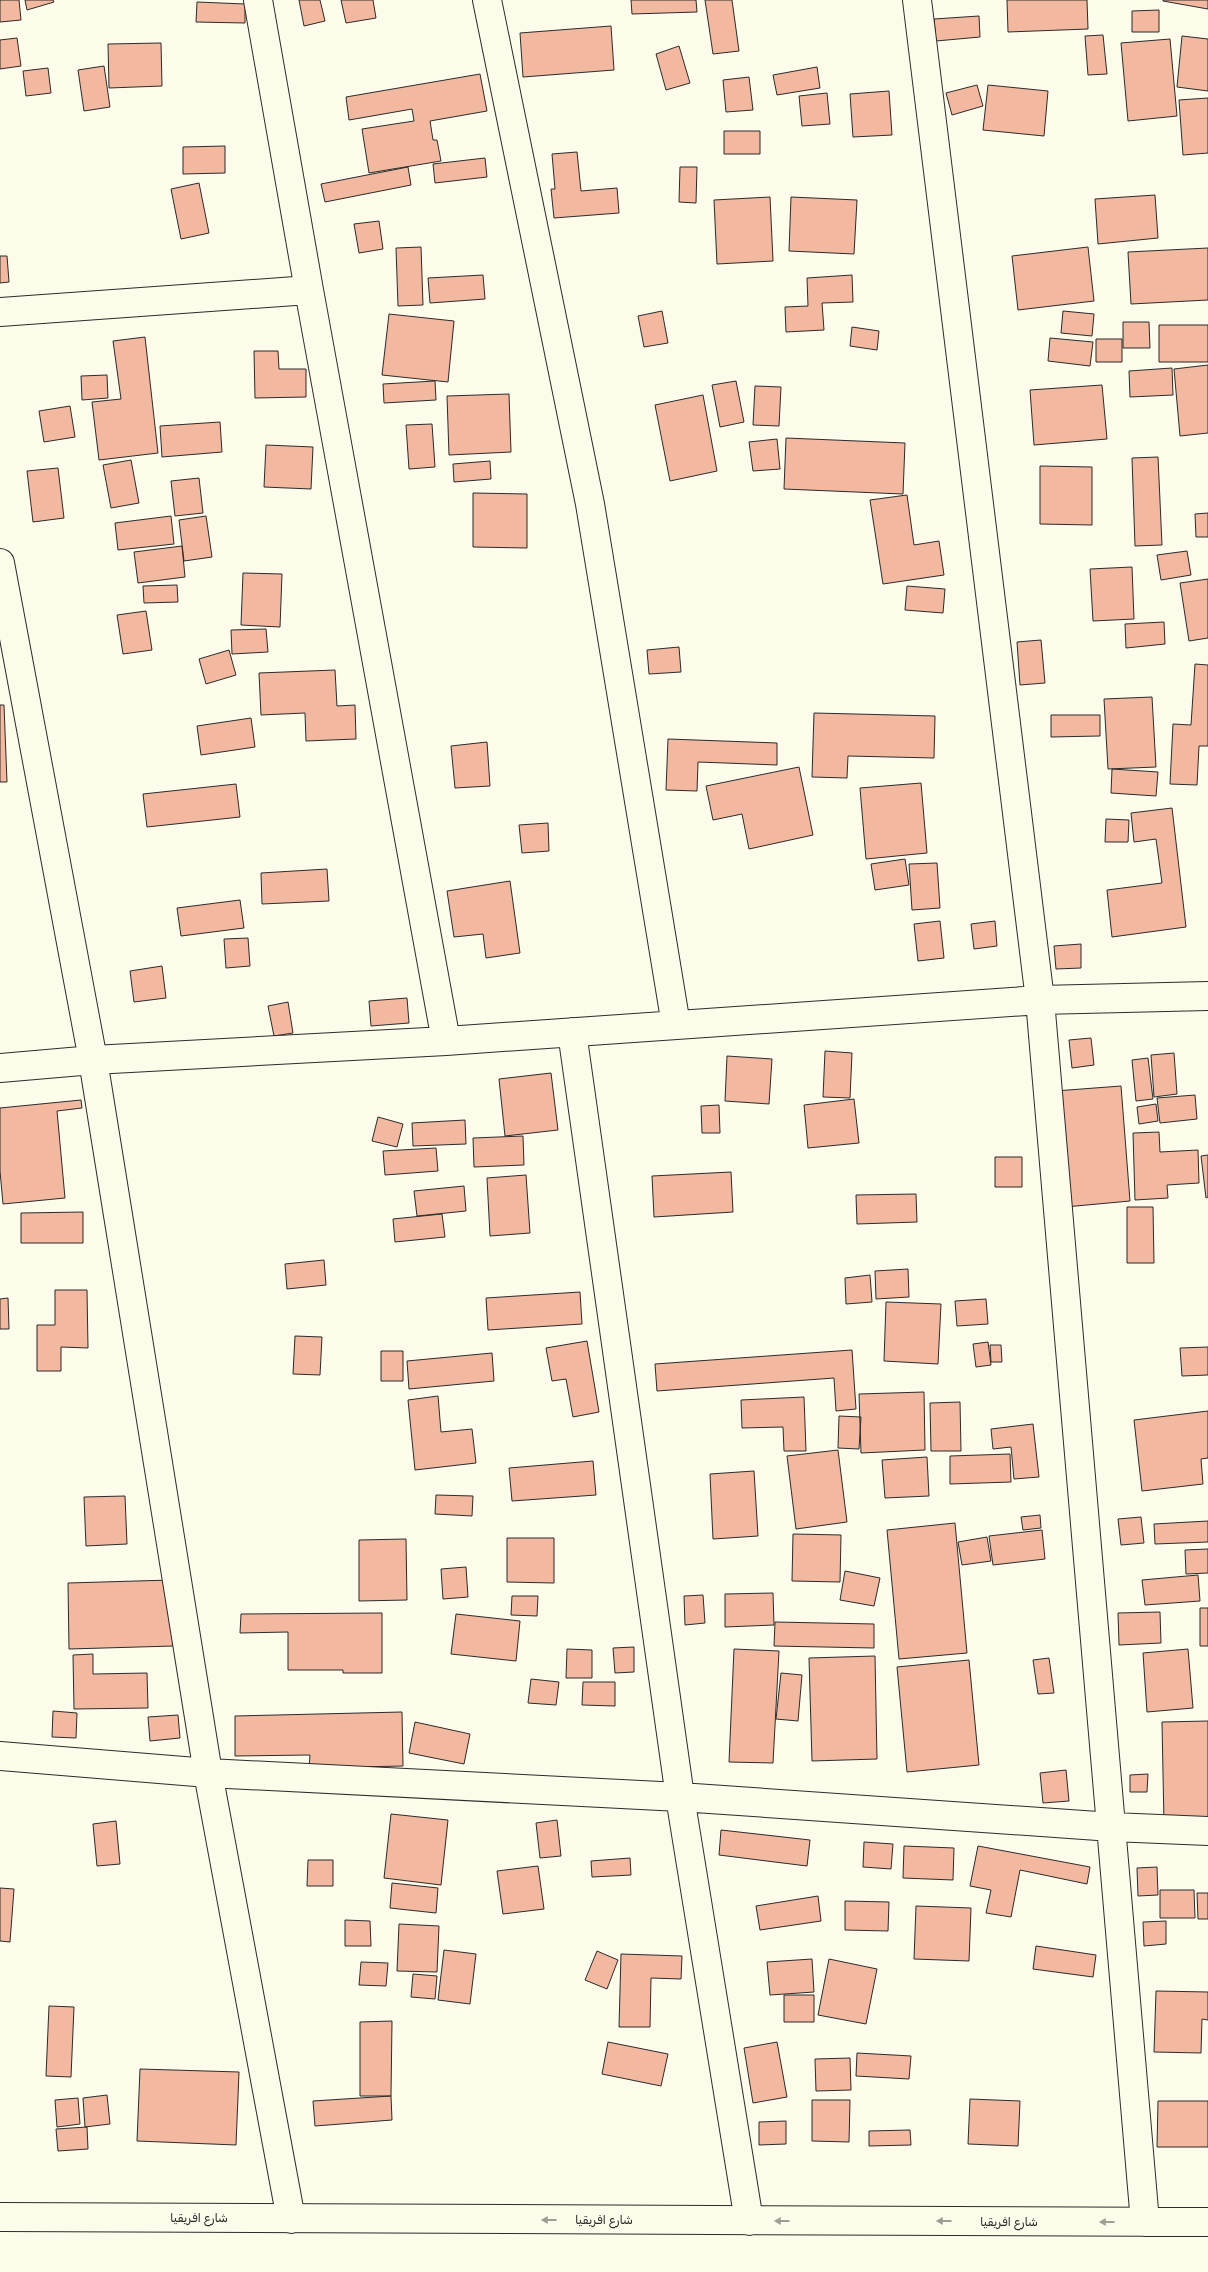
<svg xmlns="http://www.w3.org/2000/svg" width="1208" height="2272" font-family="Rubik,'Noto Sans Arabic',sans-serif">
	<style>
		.building { fill: #f2b8a0; stroke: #2b2b2b }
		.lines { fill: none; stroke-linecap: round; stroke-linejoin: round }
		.minor-casing { stroke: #2b2b2b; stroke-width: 30 }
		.minor { stroke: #fdfbea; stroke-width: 28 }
		.oneway { fill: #9e9d94 }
		.labels { text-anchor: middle; stroke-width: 4; stroke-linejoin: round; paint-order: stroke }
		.street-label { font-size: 12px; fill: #2b2b2b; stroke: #fdfbea }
	</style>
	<rect width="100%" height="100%" fill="#fdfbea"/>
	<path class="building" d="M 0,0 L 19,0 L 21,20 L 0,22 Z
		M 25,0 L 53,0 L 54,2 L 27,10 Z
		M 299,0 L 320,0 L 325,21 L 304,26 Z
		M 341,0 L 373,0 L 376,18 L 346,23 Z
		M 631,0 L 696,0 L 697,12 L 632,14 Z
		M 705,0 L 732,0 L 739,51 L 713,54 Z
		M 1007,0 L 1087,0 L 1088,29 L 1008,32 Z
		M 1163,0 L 1208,0 L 1208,9 L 1163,1 Z
		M 197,2 L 245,4 L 245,23 L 196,22 Z
		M 1159,10 L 1159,32 L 1132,32 L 1132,11 Z
		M 979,16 L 980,37 L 936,41 L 934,19 Z
		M 611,26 L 614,70 L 523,77 L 520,33 Z
		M 1103,35 L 1107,74 L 1088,75 L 1085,36 Z
		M 1182,36 L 1208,39 L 1208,91 L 1177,87 Z
		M 17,38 L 21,66 L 0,69 L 0,40 Z
		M 1170,39 L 1177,116 L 1128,121 L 1121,43 Z
		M 161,43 L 162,86 L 109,88 L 108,44 Z
		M 679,46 L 690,83 L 666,90 L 656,54 Z
		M 104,66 L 110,107 L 84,111 L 78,70 Z
		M 817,67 L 820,88 L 777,95 L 773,75 Z
		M 48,68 L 51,93 L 26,96 L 23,71 Z
		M 480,74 L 487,111 L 430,121 L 433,140 L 437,140 L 441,161 L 369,173 L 362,129 L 414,121 L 412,109 L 349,120 L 346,97 Z
		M 749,77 L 753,110 L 726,112 L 723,80 Z
		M 977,85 L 983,106 L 952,115 L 946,93 Z
		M 988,85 L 1048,91 L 1044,136 L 983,130 Z
		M 889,91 L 892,135 L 853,137 L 850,94 Z
		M 827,93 L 830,124 L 802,126 L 799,96 Z
		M 1208,98 L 1208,153 L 1183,155 L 1179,100 Z
		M 724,131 L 760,131 L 760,154 L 724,154 Z
		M 225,146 L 225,173 L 183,174 L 183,147 Z
		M 577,152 L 581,191 L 617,188 L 619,213 L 554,218 L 551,189 L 555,189 L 552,154 Z
		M 485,158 L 487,177 L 435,183 L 433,164 Z
		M 408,167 L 411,185 L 325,202 L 321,184 Z
		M 680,167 L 697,167 L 696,203 L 679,202 Z
		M 199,183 L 209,233 L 181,239 L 171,189 Z
		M 1155,195 L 1158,238 L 1098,244 L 1095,199 Z
		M 770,197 L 773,261 L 717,264 L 714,200 Z
		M 791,197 L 857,200 L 854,254 L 789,251 Z
		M 379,221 L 383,249 L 359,253 L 354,224 Z
		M 421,247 L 423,305 L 398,306 L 396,248 Z
		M 1088,247 L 1094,301 L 1018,310 L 1012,256 Z
		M 1208,248 L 1208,300 L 1131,304 L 1128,252 Z
		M 0,256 L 7,256 L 9,282 L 0,283 Z
		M 483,275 L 485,299 L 430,303 L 428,278 Z
		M 852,275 L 853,302 L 822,303 L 824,330 L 786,332 L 785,307 L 808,306 L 807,278 Z
		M 662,311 L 668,343 L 644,347 L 638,316 Z
		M 1063,311 L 1094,314 L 1092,336 L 1061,333 Z
		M 389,314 L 454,321 L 448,382 L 382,375 Z
		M 1123,322 L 1149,322 L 1150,348 L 1123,348 Z
		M 1159,325 L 1208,325 L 1208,362 L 1159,362 Z
		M 852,327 L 879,331 L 877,350 L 850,346 Z
		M 145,337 L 158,453 L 99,460 L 92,402 L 121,399 L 113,341 Z
		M 1050,338 L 1093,342 L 1090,366 L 1048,361 Z
		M 1096,339 L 1122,339 L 1122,362 L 1096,362 Z
		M 254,351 L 278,351 L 279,369 L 306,369 L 306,397 L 255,398 Z
		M 1208,365 L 1208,433 L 1180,436 L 1174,369 Z
		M 1172,368 L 1173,395 L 1130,397 L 1129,371 Z
		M 107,375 L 108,398 L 82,400 L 81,376 Z
		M 435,381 L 436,400 L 384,403 L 383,384 Z
		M 736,381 L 744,422 L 720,427 L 712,385 Z
		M 1102,385 L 1107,439 L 1034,445 L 1030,390 Z
		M 755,386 L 781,387 L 779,426 L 753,425 Z
		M 509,394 L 511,452 L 449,455 L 447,396 Z
		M 703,395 L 717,471 L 670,481 L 655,405 Z
		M 70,406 L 75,437 L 44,442 L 39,411 Z
		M 220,422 L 222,452 L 162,457 L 160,426 Z
		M 432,424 L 435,467 L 409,469 L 406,425 Z
		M 786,438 L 905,443 L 903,494 L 784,489 Z
		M 777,439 L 780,469 L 753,471 L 749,442 Z
		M 266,445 L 313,447 L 311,489 L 264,487 Z
		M 1158,457 L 1162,545 L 1135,546 L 1132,458 Z
		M 131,460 L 139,503 L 111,508 L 103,465 Z
		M 490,461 L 491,479 L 454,482 L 453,464 Z
		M 1040,466 L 1092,467 L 1092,525 L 1040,524 Z
		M 58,468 L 64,518 L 33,522 L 27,471 Z
		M 199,478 L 203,513 L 175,516 L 171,481 Z
		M 473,493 L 527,494 L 527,548 L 473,547 Z
		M 907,495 L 914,545 L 939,541 L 944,575 L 883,584 L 870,500 Z
		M 1208,513 L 1208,537 L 1196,537 L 1195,514 Z
		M 171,516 L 174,544 L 118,550 L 115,523 Z
		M 206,516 L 212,557 L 184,561 L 179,520 Z
		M 182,546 L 185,577 L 138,583 L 134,552 Z
		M 1187,551 L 1191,575 L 1161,580 L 1157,555 Z
		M 1132,567 L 1134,619 L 1093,621 L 1090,569 Z
		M 243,573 L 282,574 L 280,627 L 241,625 Z
		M 1208,579 L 1208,638 L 1189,641 L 1180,583 Z
		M 177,585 L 178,602 L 144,603 L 143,586 Z
		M 907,586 L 945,589 L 943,613 L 905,610 Z
		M 146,611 L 152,650 L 123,654 L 117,615 Z
		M 1164,622 L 1165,644 L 1126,648 L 1125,624 Z
		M 266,629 L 268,652 L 232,654 L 231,630 Z
		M 1041,640 L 1045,683 L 1020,685 L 1017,642 Z
		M 679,647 L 681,672 L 649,674 L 647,650 Z
		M 229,650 L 236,675 L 206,684 L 199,659 Z
		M 1195,664 L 1208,665 L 1208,746 L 1199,746 L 1197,785 L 1170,784 L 1173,724 L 1191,725 Z
		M 335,670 L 337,706 L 355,705 L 356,739 L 306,741 L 305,713 L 261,715 L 259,673 Z
		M 1152,697 L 1156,767 L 1108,769 L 1104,699 Z
		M 0,705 L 4,705 L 7,782 L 0,782 Z
		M 814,713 L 935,716 L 934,758 L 848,756 L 847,778 L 812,777 Z
		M 1051,715 L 1100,715 L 1100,736 L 1051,737 Z
		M 251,718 L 255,747 L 201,755 L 197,726 Z
		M 668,739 L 777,743 L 777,765 L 698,762 L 697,791 L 666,790 Z
		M 487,742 L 490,786 L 455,788 L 451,746 Z
		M 799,767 L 813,835 L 749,849 L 742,814 L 713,820 L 706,786 Z
		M 1112,769 L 1158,772 L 1156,796 L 1111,793 Z
		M 921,783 L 927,853 L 866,859 L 860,788 Z
		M 236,784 L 240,817 L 147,827 L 143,794 Z
		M 1172,808 L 1186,927 L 1112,937 L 1107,890 L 1162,883 L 1156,839 L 1134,842 L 1131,813 Z
		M 1106,819 L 1129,820 L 1128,842 L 1105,842 Z
		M 548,823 L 549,851 L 522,853 L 519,825 Z
		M 905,859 L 909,885 L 875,890 L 871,864 Z
		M 937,863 L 940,908 L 912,910 L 909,864 Z
		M 327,869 L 329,901 L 262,904 L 261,873 Z
		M 510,881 L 520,953 L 486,958 L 483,934 L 454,937 L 447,891 Z
		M 240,900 L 244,928 L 181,936 L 177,908 Z
		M 940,921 L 944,958 L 918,961 L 914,924 Z
		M 995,921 L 997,946 L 974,949 L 971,924 Z
		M 248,938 L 250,966 L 226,968 L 224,939 Z
		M 1081,944 L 1081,968 L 1056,969 L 1054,946 Z
		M 162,966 L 166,998 L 134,1002 L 130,971 Z
		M 407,998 L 409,1023 L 371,1026 L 369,1001 Z
		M 288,1002 L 293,1033 L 274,1036 L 268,1006 Z
		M 1091,1038 L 1094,1065 L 1072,1068 L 1069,1040 Z
		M 825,1051 L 852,1053 L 850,1098 L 823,1097 Z
		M 1174,1053 L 1177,1094 L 1154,1097 L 1151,1055 Z
		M 727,1056 L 772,1059 L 769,1104 L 725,1101 Z
		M 1148,1058 L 1153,1099 L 1136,1101 L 1132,1060 Z
		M 551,1073 L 558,1130 L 505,1136 L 499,1079 Z
		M 1121,1086 L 1130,1201 L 1065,1207 L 1055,1091 Z
		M 1195,1095 L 1197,1119 L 1160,1123 L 1157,1098 Z
		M 854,1099 L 859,1143 L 808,1148 L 804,1105 Z
		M 81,1100 L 82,1108 L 57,1111 L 65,1198 L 3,1204 L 0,1171 L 0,1108 Z
		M 1156,1104 L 1158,1121 L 1139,1124 L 1137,1107 Z
		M 719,1105 L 720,1133 L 702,1133 L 701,1106 Z
		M 378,1117 L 403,1124 L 397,1147 L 372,1141 Z
		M 465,1120 L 466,1144 L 413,1146 L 412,1123 Z
		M 1159,1132 L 1160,1152 L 1198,1150 L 1199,1183 L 1167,1185 L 1168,1198 L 1135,1200 L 1133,1133 Z
		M 523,1136 L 524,1165 L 474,1167 L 473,1138 Z
		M 436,1148 L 438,1171 L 385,1175 L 383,1151 Z
		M 1208,1155 L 1208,1197 L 1206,1198 L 1201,1156 Z
		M 995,1157 L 1022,1157 L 1022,1187 L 995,1187 Z
		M 731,1172 L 733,1212 L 654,1217 L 652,1176 Z
		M 526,1175 L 530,1233 L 490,1236 L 487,1178 Z
		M 464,1186 L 466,1211 L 417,1216 L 414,1191 Z
		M 916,1194 L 917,1222 L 857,1224 L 856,1195 Z
		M 1127,1207 L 1153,1207 L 1154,1263 L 1127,1263 Z
		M 83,1212 L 83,1243 L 21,1243 L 21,1213 Z
		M 442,1214 L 445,1237 L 395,1242 L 393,1219 Z
		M 324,1260 L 326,1285 L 287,1289 L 285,1264 Z
		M 908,1269 L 909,1297 L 876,1299 L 875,1271 Z
		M 870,1275 L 872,1302 L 846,1304 L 845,1278 Z
		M 55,1290 L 87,1290 L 88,1348 L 61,1347 L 61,1371 L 37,1371 L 37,1325 L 55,1325 Z
		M 580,1292 L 582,1324 L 488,1330 L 486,1298 Z
		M 8,1298 L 9,1329 L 0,1329 L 0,1299 Z
		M 986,1299 L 988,1324 L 957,1326 L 955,1301 Z
		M 886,1302 L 941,1304 L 938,1364 L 884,1361 Z
		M 295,1336 L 322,1337 L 320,1375 L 293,1374 Z
		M 587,1341 L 599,1412 L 573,1417 L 566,1379 L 552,1381 L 546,1348 Z
		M 988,1342 L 991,1365 L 976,1367 L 973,1344 Z
		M 990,1345 L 1001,1345 L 1002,1362 L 991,1362 Z
		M 1208,1347 L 1208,1375 L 1182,1376 L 1180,1348 Z
		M 852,1350 L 856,1409 L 836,1411 L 834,1378 L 657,1391 L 655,1364 Z
		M 381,1351 L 403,1351 L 403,1381 L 381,1381 Z
		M 492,1353 L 494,1381 L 409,1389 L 407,1361 Z
		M 924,1392 L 925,1450 L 861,1453 L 859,1394 Z
		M 438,1396 L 441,1432 L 472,1429 L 476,1463 L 415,1470 L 408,1400 Z
		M 804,1397 L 806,1451 L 784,1451 L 783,1427 L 742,1428 L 741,1400 Z
		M 960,1402 L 961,1451 L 931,1451 L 930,1403 Z
		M 1208,1411 L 1208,1458 L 1201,1459 L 1203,1484 L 1142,1491 L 1134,1420 Z
		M 839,1416 L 861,1417 L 859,1449 L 838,1448 Z
		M 1033,1424 L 1039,1477 L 1014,1479 L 1011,1447 L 993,1449 L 991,1429 Z
		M 838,1450 L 847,1522 L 796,1529 L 787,1456 Z
		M 1010,1454 L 1011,1482 L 950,1484 L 950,1456 Z
		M 927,1457 L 929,1496 L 885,1498 L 882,1460 Z
		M 593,1461 L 596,1495 L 512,1501 L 509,1468 Z
		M 754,1471 L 758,1536 L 713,1539 L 710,1474 Z
		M 436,1495 L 473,1496 L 472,1516 L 435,1514 Z
		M 125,1496 L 127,1544 L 86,1546 L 84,1497 Z
		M 1040,1515 L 1041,1528 L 1023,1530 L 1021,1517 Z
		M 1141,1517 L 1144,1543 L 1121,1545 L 1118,1519 Z
		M 1208,1521 L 1208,1542 L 1155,1544 L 1154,1524 Z
		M 955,1523 L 967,1653 L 899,1659 L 887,1530 Z
		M 1042,1530 L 1045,1559 L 993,1565 L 989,1536 Z
		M 793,1534 L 841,1535 L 840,1582 L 792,1581 Z
		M 987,1537 L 991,1561 L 962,1565 L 958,1542 Z
		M 507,1538 L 554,1538 L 554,1583 L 507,1582 Z
		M 406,1539 L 407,1600 L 359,1601 L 359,1540 Z
		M 1208,1549 L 1208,1573 L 1186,1574 L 1185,1550 Z
		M 466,1567 L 468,1597 L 443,1599 L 441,1569 Z
		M 845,1571 L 880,1578 L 874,1606 L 840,1600 Z
		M 1198,1575 L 1200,1601 L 1145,1605 L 1142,1580 Z
		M 171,1580 L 173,1646 L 69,1649 L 68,1583 Z
		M 773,1593 L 774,1625 L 725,1627 L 725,1594 Z
		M 703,1595 L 705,1623 L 685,1625 L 684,1596 Z
		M 512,1596 L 538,1596 L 537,1616 L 511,1615 Z
		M 1200,1608 L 1208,1608 L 1208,1646 L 1200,1646 Z
		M 1160,1612 L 1161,1643 L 1119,1645 L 1118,1613 Z
		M 382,1613 L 382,1673 L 343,1673 L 343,1670 L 288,1670 L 288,1632 L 240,1633 L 241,1614 Z
		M 456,1614 L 520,1621 L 516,1661 L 451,1654 Z
		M 775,1622 L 874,1624 L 874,1648 L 774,1646 Z
		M 634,1647 L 634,1672 L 615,1673 L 613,1648 Z
		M 567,1649 L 592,1650 L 592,1678 L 566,1678 Z
		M 734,1649 L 779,1651 L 773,1763 L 729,1762 Z
		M 1188,1649 L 1193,1708 L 1147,1712 L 1143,1653 Z
		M 93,1654 L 93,1674 L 147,1673 L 148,1708 L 74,1709 L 73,1655 Z
		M 875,1656 L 877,1759 L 812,1761 L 809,1658 Z
		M 1049,1658 L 1054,1693 L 1038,1694 L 1033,1660 Z
		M 969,1660 L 979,1765 L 907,1772 L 897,1667 Z
		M 781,1673 L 802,1675 L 798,1721 L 776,1719 Z
		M 531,1679 L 559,1682 L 556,1705 L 528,1703 Z
		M 583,1682 L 615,1682 L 615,1706 L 582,1705 Z
		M 53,1711 L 77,1713 L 76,1738 L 52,1737 Z
		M 402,1712 L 403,1766 L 309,1768 L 310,1755 L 235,1756 L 235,1716 Z
		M 178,1715 L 180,1738 L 150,1741 L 148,1717 Z
		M 1208,1721 L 1208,1823 L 1164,1824 L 1162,1722 Z
		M 415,1722 L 470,1734 L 464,1764 L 409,1753 Z
		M 1066,1770 L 1069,1801 L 1043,1803 L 1040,1773 Z
		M 1148,1774 L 1147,1792 L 1130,1792 L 1130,1775 Z
		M 391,1814 L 448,1820 L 441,1885 L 384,1878 Z
		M 557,1820 L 561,1856 L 540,1858 L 536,1823 Z
		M 116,1821 L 120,1864 L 97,1866 L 93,1824 Z
		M 721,1830 L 810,1840 L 807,1866 L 719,1855 Z
		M 864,1842 L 893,1844 L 891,1869 L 863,1867 Z
		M 904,1846 L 954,1848 L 953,1880 L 903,1878 Z
		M 978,1846 L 1090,1867 L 1087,1884 L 1020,1870 L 1011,1917 L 986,1913 L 991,1890 L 970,1886 Z
		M 630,1858 L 631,1875 L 592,1877 L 591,1861 Z
		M 308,1860 L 333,1860 L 333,1886 L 307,1886 Z
		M 538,1866 L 544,1909 L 503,1914 L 497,1871 Z
		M 1157,1867 L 1158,1895 L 1138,1896 L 1137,1868 Z
		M 392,1883 L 438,1888 L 436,1913 L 390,1908 Z
		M 0,1888 L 14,1889 L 10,1942 L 0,1941 Z
		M 1160,1890 L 1194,1890 L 1195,1918 L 1160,1918 Z
		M 1197,1893 L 1208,1893 L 1208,1919 L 1198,1919 Z
		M 818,1896 L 821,1921 L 760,1930 L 756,1906 Z
		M 845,1901 L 889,1902 L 888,1931 L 845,1930 Z
		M 916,1906 L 971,1908 L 969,1961 L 914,1959 Z
		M 345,1920 L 370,1921 L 371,1946 L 345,1946 Z
		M 1166,1921 L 1166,1944 L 1144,1946 L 1143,1922 Z
		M 399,1924 L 439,1926 L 437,1972 L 397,1971 Z
		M 1036,1946 L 1096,1955 L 1093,1977 L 1033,1969 Z
		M 444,1950 L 476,1954 L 470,2004 L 438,2000 Z
		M 597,1951 L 618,1960 L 607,1989 L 585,1980 Z
		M 621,1954 L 682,1956 L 681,1979 L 651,1978 L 650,2027 L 619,2027 Z
		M 812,1959 L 814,1992 L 770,1995 L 767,1962 Z
		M 829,1959 L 877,1969 L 866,2024 L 818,2015 Z
		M 361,1962 L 388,1963 L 386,1986 L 359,1985 Z
		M 413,1974 L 437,1976 L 435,1999 L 411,1997 Z
		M 1156,1991 L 1208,1992 L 1208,2020 L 1202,2019 L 1201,2053 L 1154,2052 Z
		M 784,1995 L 814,1995 L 814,2022 L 784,2022 Z
		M 49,2006 L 74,2007 L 71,2077 L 46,2076 Z
		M 392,2021 L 391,2096 L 360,2096 L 360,2022 Z
		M 608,2042 L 668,2054 L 661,2086 L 602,2074 Z
		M 777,2042 L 787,2097 L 753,2103 L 744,2048 Z
		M 857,2053 L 911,2056 L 909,2079 L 856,2076 Z
		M 850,2058 L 851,2090 L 816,2091 L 815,2059 Z
		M 140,2069 L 239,2072 L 236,2145 L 137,2141 Z
		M 107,2095 L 110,2124 L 85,2127 L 83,2098 Z
		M 391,2096 L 392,2120 L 315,2126 L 313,2101 Z
		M 78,2098 L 80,2124 L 57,2127 L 55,2100 Z
		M 970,2099 L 1020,2101 L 1018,2146 L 968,2144 Z
		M 812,2100 L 850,2100 L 849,2142 L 812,2141 Z
		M 1158,2101 L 1208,2101 L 1208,2147 L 1157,2147 Z
		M 786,2121 L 786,2144 L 759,2145 L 759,2122 Z
		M 87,2127 L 88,2149 L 58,2151 L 56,2129 Z
		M 910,2130 L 911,2145 L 869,2146 L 869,2131 Z"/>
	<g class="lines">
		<defs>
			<path id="minor" d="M 258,0 L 309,290 L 446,1041
				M 487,0 L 590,504 L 676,1025
				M 917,0 L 1040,1000 L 1145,2222
				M 0,312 L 309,290
				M 0,563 L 93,1060 L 208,1773 L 291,2219
				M 572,1032 L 680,1797 L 749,2221
				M 0,1068 L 93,1060 L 446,1041 L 1040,1000 L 1208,996
				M 0,1756 L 208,1773 L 680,1797 L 1112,1827 L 1208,1831
				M 0,2217 L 1208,2222"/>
		</defs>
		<use href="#minor" class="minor-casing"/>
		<use href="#minor" class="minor"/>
	</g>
	<defs><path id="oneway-solid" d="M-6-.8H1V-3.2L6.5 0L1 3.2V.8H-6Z" transform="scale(1.25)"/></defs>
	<g class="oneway">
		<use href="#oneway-solid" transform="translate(549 2220) rotate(-180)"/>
		<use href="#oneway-solid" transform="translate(782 2221) rotate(-180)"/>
		<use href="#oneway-solid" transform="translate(944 2221) rotate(-180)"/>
		<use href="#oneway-solid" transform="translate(1107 2222) rotate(-180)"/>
	</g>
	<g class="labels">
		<g class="street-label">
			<text x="199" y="2222">شارع افريقيا</text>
			<text x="604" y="2224">شارع افريقيا</text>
			<text x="1009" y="2226">شارع افريقيا</text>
		</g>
	</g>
</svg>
